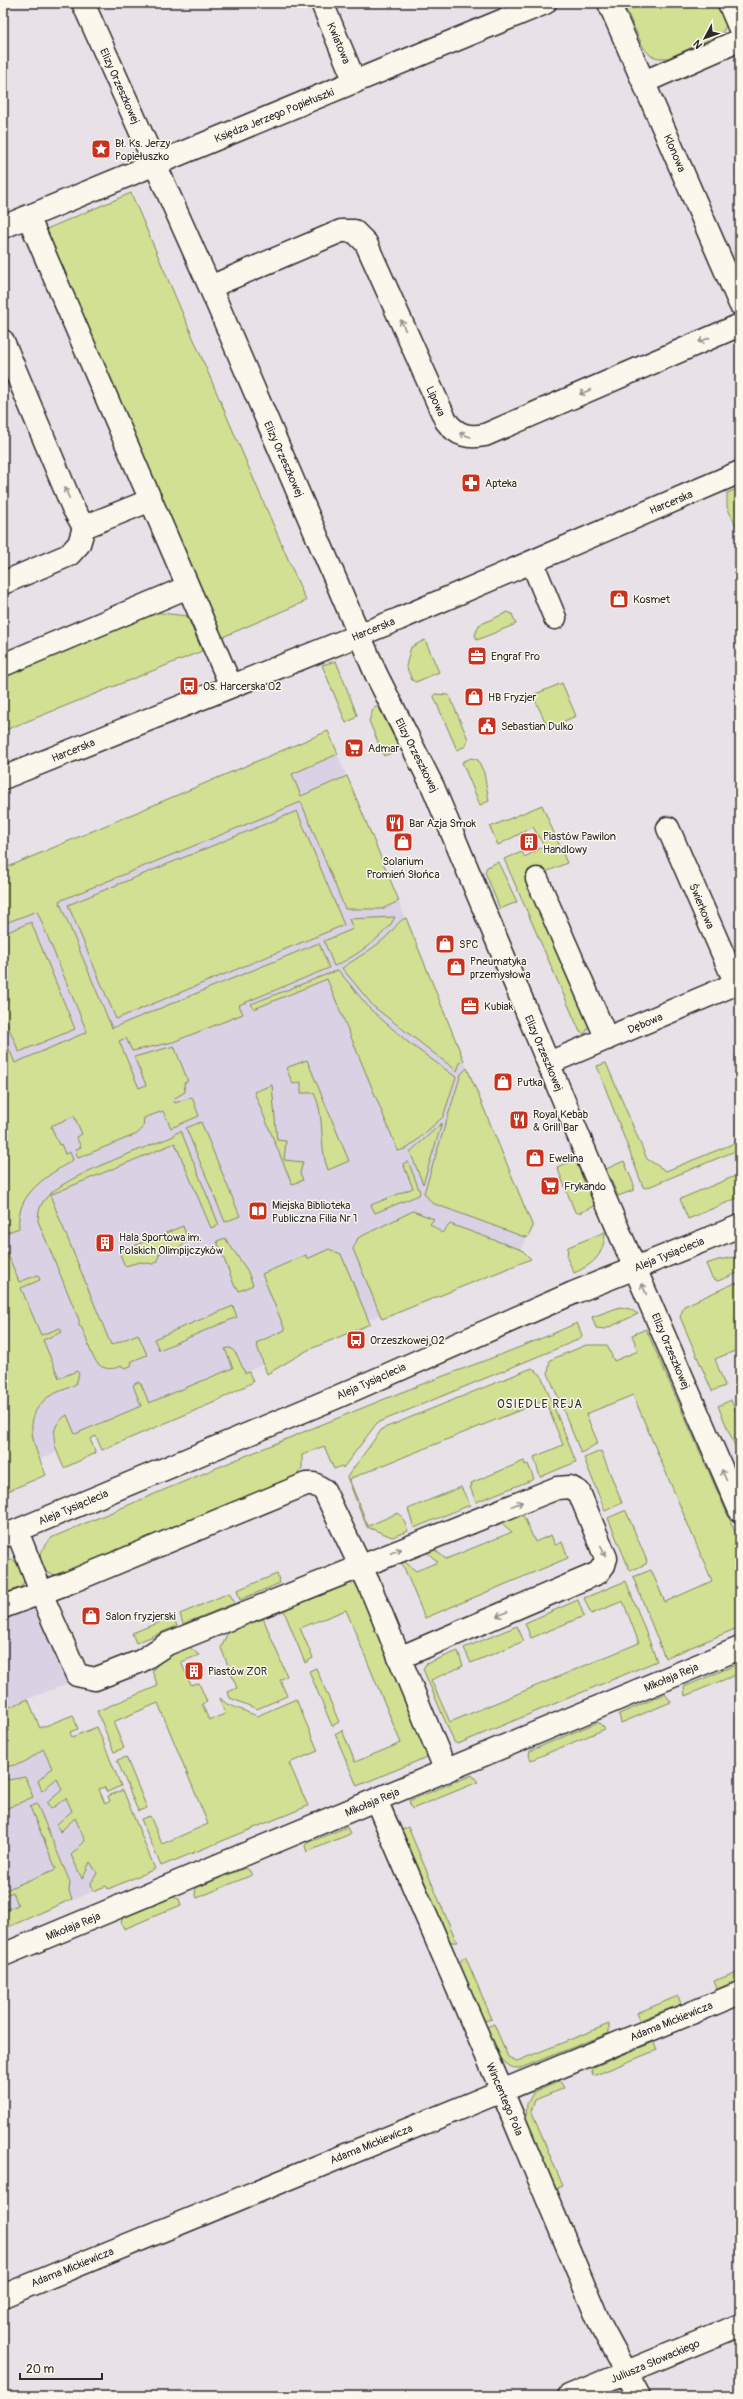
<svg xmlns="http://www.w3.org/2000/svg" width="743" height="2399" font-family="Pangolin,sans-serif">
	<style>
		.built { fill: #dbd1e5 }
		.green { fill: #d1e093; stroke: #7e865f }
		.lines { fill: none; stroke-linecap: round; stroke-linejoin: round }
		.minor-casing { stroke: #2b2b2b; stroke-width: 25 }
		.minor { stroke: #fbf7ec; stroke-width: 22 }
		.oneway { stroke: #93918c }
		.labels { text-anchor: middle; stroke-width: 3; stroke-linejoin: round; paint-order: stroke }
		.street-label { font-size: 11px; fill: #2b2b2b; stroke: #fbf7ec }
		.poi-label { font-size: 11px; fill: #2b2b2b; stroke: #fbf7ec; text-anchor: start }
		.neighbourhood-label { font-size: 12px; letter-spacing: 1px; fill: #2b2b2b; stroke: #fbf7ec }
	</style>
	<rect width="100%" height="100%" fill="#e8e1e8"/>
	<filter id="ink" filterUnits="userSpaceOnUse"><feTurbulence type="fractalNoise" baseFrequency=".025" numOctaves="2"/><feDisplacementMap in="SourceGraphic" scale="8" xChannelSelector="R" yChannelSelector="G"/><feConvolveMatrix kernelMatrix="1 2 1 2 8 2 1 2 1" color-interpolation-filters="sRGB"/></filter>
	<g filter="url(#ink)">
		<path class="built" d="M 328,731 L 533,1227 L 515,1261 L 368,1320 L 20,1468 L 3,1427 L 3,869 Z
			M 21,1587 L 30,1587 L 70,1682 L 28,1699 L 106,1886 L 3,1929 L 3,1594 Z"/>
		<path class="green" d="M 623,3 L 720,3 L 727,24 L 721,35 L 668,58 L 659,58 L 651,56 L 643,47 Z
			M 131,193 L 306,601 L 218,639 L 44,230 Z
			M 740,488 L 740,529 L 738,530 L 727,507 L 727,493 Z
			M 153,612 L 187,616 L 202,651 L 3,731 L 3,672 Z
			M 508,612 L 512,614 L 516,624 L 477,640 L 475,635 L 479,625 Z
			M 425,640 L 439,672 L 416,682 L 412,680 L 406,666 L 411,647 Z
			M 336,661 L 357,715 L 355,718 L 346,723 L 322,665 Z
			M 562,683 L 576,716 L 548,728 L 533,695 Z
			M 435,694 L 449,695 L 468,739 L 466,746 L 457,750 L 434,697 Z
			M 378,706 L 400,749 L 384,756 L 369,721 L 373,709 Z
			M 328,731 L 338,754 L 292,774 L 301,796 L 347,776 L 399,901 L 382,909 L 345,909 L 301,802 L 59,901 L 112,1028 L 319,943 L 329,968 L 239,1005 L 243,1014 L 173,1042 L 132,1051 L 126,1038 L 119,1041 L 139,1088 L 146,1085 L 134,1057 L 174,1046 L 188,1081 L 184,1083 L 185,1092 L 173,1099 L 175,1103 L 192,1097 L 199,1116 L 171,1128 L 163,1111 L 144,1118 L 143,1128 L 137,1134 L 78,1158 L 75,1150 L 81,1147 L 76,1137 L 82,1134 L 74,1116 L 51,1126 L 59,1145 L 61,1144 L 65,1154 L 70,1152 L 73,1160 C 49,1175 15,1193 19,1228 L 3,1234 L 3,1034 L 15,1063 L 87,1032 L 37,911 L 3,924 L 3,869 Z
			M 471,758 L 478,760 L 484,773 L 489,801 L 480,805 L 462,762 Z
			M 542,805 L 567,863 L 527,880 L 587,1018 L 589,1025 L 585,1034 L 580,1032 L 504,859 L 522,852 L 525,857 L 544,846 L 533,827 L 498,845 L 490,827 Z
			M 297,811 L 344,925 L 116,1019 L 68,905 Z
			M 498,862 L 517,902 L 500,909 L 485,872 L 487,867 Z
			M 395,917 C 387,935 352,959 334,966 L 324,941 L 353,929 L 349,919 Z
			M 406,918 L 464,1061 L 460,1063 L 457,1071 L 374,1007 L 342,968 C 358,957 377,947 390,933 C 395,928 399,920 406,918 Z
			M 31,922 L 75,1029 L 19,1052 L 3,1014 L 3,934 Z
			M 338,970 L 371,1010 L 409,1043 L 456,1077 L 443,1117 L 408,1148 L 398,1151 L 327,979 L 254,1009 L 251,1004 Z
			M 307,1060 L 349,1161 L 328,1170 C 318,1145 326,1117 314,1093 L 301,1093 L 301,1082 L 293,1084 L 286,1068 Z
			M 606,1063 L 647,1159 L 666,1171 L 740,1141 L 740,1149 L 646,1188 L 643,1187 L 597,1066 Z
			M 467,1068 L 533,1227 L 527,1238 L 432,1203 L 424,1193 L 461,1074 Z
			M 272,1085 L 277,1140 L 286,1141 L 284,1160 L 303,1162 L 300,1173 L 303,1180 L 292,1184 L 254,1092 Z
			M 201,1122 L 240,1216 L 225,1222 L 186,1128 Z
			M 442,1123 L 423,1184 L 410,1152 Z
			M 181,1131 L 219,1225 L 211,1228 L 175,1143 L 50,1195 L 111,1345 L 138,1334 L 147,1355 L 132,1361 L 131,1366 L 125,1368 L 122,1366 C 93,1377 92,1351 82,1328 L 79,1326 L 79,1320 L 38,1221 C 38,1213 40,1204 46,1198 C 64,1176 145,1148 174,1136 L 174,1134 Z
			M 575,1160 L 595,1206 L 579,1213 L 575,1212 L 557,1167 Z
			M 408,1161 L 420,1192 L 419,1195 L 375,1213 L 371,1205 L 413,1188 L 403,1164 Z
			M 624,1161 L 634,1185 L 634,1190 L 618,1196 L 606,1169 Z
			M 740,1174 L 740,1197 L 688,1219 L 680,1199 Z
			M 413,1211 L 434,1219 L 430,1224 L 442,1233 L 450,1224 L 522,1250 L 531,1259 L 382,1319 L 353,1249 L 358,1238 Z
			M 183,1226 L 188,1240 L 176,1251 L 169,1250 L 159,1254 L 158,1261 L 153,1264 L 140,1262 L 125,1266 L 119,1252 Z
			M 605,1232 C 604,1255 594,1264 574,1273 L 567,1258 L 568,1247 Z
			M 225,1238 L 247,1270 L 253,1285 L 239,1291 L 237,1287 L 235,1287 L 217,1241 Z
			M 3,1242 L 19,1282 L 38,1275 L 40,1280 L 21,1288 L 41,1335 L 60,1328 L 62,1332 L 43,1340 L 59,1378 L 77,1371 L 79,1374 L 76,1384 C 67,1389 56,1392 48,1397 C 19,1419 36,1450 46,1475 L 3,1493 Z
			M 329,1249 L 341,1254 L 370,1324 L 308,1350 L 267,1374 L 256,1343 L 285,1330 L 262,1274 L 306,1255 L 307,1259 Z
			M 740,1256 L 740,1272 L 718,1281 L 712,1278 L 706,1264 L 718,1260 Z
			M 735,1283 L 740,1285 L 740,1349 L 715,1359 L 725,1386 L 712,1391 L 680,1317 L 684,1306 Z
			M 233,1306 L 237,1317 L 159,1350 L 154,1339 Z
			M 620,1307 L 630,1309 L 638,1314 L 605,1329 L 596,1328 L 592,1317 Z
			M 577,1323 L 582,1335 L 580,1339 L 377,1423 L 343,1468 L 342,1466 L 334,1469 L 324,1446 L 302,1455 L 302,1468 L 296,1476 L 60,1575 C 33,1576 36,1549 53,1537 C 168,1488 282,1440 397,1394 C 457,1370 518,1350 577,1323 Z
			M 646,1329 L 740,1543 L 740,1627 L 665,1658 L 633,1577 L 651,1570 L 665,1602 L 712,1581 L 633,1395 L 586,1414 L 598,1443 L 581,1453 L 548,1373 L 550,1360 L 586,1345 L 607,1345 L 614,1361 L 638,1351 L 632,1335 Z
			M 228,1348 L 231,1348 L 237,1355 L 245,1373 L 249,1372 L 253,1382 L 215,1402 L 102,1450 L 96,1436 L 90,1439 L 96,1453 L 64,1468 C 56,1450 45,1428 67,1415 L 75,1434 L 141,1406 L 133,1385 L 138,1382 L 141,1384 L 149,1403 L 233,1368 L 225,1349 Z
			M 532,1368 L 541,1375 L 576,1462 L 540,1477 L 534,1457 L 563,1445 L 545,1400 L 349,1479 L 368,1526 L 398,1513 L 402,1516 L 408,1531 L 392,1537 L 367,1527 L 347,1477 L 382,1429 Z
			M 731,1400 L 740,1422 L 740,1450 L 737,1451 L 718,1406 Z
			M 601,1451 L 622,1503 L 605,1511 L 584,1458 Z
			M 524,1461 L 525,1465 L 528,1464 L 534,1479 L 476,1502 L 470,1487 L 472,1486 L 471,1483 Z
			M 461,1487 L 470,1505 L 414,1528 L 408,1509 Z
			M 624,1511 L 626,1511 L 647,1561 L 646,1564 L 630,1571 L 608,1518 Z
			M 518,1512 L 524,1517 L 535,1542 L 551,1535 L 555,1545 L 562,1542 L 568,1558 L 425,1618 L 400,1558 L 416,1571 L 438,1562 L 423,1549 L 430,1546 L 446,1559 L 512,1532 L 496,1518 Z
			M 3,1560 L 12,1560 L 21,1565 L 25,1580 L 21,1587 L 6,1593 L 3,1587 Z
			M 277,1574 L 280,1583 L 240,1600 L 237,1590 Z
			M 354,1579 L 357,1583 L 426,1748 L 427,1757 L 357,1786 L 335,1734 L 342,1730 L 355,1762 L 401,1743 L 346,1610 L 300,1628 L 313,1658 L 305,1663 L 284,1611 L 284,1603 Z
			M 626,1581 L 657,1661 L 458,1744 L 454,1742 L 423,1669 L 426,1664 L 458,1651 L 463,1666 L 431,1680 L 450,1722 L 639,1643 L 623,1601 L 591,1614 L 584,1598 Z
			M 229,1593 L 235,1603 L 183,1624 L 180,1614 Z
			M 578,1600 L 584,1616 L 531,1638 L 525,1623 Z
			M 261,1613 L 287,1676 L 280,1680 L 287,1696 L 257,1709 L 230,1698 L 228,1692 L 237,1688 L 221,1648 L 231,1625 Z
			M 173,1617 L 177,1626 L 136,1643 L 132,1633 Z
			M 517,1626 L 524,1641 L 471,1663 L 464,1648 Z
			M 188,1646 L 199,1655 L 181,1662 L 191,1685 L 199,1683 L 207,1702 L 202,1704 L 209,1720 L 225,1714 L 220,1698 L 227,1704 L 257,1716 L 296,1699 L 318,1751 L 289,1763 L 308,1806 L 161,1866 L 141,1819 L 150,1816 L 162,1844 L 208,1824 L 158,1703 L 113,1722 L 124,1748 L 114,1752 L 97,1711 L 158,1686 L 152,1671 L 170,1651 Z
			M 740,1663 L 740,1673 L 685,1696 L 684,1687 Z
			M 316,1668 L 339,1722 L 332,1726 L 309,1671 Z
			M 665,1694 L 671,1702 L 621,1723 L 619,1714 Z
			M 28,1699 L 40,1728 L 73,1715 L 78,1729 L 70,1732 L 72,1737 L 97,1727 L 121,1786 L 107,1792 L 104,1787 L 99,1789 L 105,1804 L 110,1801 L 108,1796 L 123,1790 L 155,1869 L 108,1889 L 106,1886 L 93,1891 L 91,1883 L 97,1873 L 90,1862 L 82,1879 L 71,1855 L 85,1841 L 75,1818 L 60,1832 L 57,1824 L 72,1811 L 66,1798 L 51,1809 L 47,1803 L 62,1790 L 57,1778 L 42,1791 L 38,1781 L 52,1768 L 43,1749 C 26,1761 26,1764 3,1767 L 3,1710 Z
			M 598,1722 L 605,1729 L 531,1760 L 529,1755 L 530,1751 Z
			M 126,1757 L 147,1808 L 138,1811 L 117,1760 Z
			M 3,1768 L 8,1780 L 25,1777 L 33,1797 L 3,1810 Z
			M 472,1775 L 478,1782 L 412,1809 L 409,1801 L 411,1800 Z
			M 37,1804 L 70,1882 L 69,1891 L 72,1899 L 6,1928 L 3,1911 L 18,1905 L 13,1892 L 3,1896 L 3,1891 L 56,1869 L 30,1807 Z
			M 347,1827 L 350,1834 L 307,1852 L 305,1846 L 307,1843 Z
			M 408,1827 L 455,1938 L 458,1942 L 450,1942 L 402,1830 Z
			M 245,1868 L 249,1870 L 252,1875 L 197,1898 L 195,1892 L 196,1888 Z
			M 174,1897 L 179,1899 L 181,1905 L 124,1929 L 121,1922 L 123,1918 Z
			M 465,1956 L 492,2019 L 484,2021 L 459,1963 Z
			M 740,1971 L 740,1979 L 717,1989 L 714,1981 Z
			M 678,1996 L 681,2004 L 640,2020 L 637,2013 Z
			M 494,2024 L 508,2057 L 517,2061 L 609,2024 L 609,2033 L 518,2069 C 499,2066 494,2043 487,2027 Z
			M 654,2042 L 657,2050 L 593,2076 L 591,2068 Z
			M 560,2081 L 564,2088 L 535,2100 L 531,2111 L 563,2186 L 556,2189 L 526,2120 L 527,2104 L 533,2093 Z"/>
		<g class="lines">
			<defs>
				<path id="minor" d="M 83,3 L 210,287 L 376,674 L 433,787 L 602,1192 L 740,1511
					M 322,3 L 355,82
					M 609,3 L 740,304
					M 729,3 L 740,29
					M 644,82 L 740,40
					M 28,216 L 231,686
					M 3,227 L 545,3
					M 210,287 L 341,231 L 354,231 L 366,243 L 446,421 C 457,436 469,438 485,435 L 740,325
					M 3,341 L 73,508 L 84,527
					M 532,562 L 555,618
					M 3,583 L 69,555 L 79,544 L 84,527 L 151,500
					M 3,665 L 188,587
					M 3,778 L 399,619 L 740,472
					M 668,828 L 736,984
					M 537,879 L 607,1039
					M 549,1063 L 740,982
					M 17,1531 L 47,1607 L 77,1675 L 95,1679 L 141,1661 L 167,1644 L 557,1488 L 570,1487 L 579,1492 L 606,1558 L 604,1565 L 598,1573 L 399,1658
					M 4,1536 L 337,1397 L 573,1293 L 740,1226
					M 3,1607 L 68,1583 L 306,1484 L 314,1484 L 324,1490 L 369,1584 L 446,1771
					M 376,1800 L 502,2091 L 600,2324 L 639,2396
					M 3,1955 L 740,1648
					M 3,2296 L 740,1993
					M 569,2396 L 740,2325"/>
			</defs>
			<use href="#minor" class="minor-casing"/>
			<use href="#minor" class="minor"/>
		</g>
		<defs><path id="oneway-shaft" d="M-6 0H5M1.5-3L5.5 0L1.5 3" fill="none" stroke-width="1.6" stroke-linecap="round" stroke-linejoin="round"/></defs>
		<g class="oneway">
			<use href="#oneway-shaft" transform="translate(403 325) rotate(-114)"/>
			<use href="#oneway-shaft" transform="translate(704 340) rotate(157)"/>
			<use href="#oneway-shaft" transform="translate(585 392) rotate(157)"/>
			<use href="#oneway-shaft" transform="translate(465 435) rotate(-161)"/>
			<use href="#oneway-shaft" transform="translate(67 493) rotate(-113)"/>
			<use href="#oneway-shaft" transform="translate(644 1289) rotate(-113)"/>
			<use href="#oneway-shaft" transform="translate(724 1475) rotate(-114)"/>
			<use href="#oneway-shaft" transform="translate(517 1504) rotate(-21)"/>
			<use href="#oneway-shaft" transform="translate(396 1551) rotate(-21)"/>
			<use href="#oneway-shaft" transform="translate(603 1551) rotate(68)"/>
			<use href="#oneway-shaft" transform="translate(502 1614) rotate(157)"/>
		</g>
	</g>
	<defs>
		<symbol id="sight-square" viewBox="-11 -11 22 22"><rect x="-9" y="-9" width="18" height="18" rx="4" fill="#c8321e" stroke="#fbf7ec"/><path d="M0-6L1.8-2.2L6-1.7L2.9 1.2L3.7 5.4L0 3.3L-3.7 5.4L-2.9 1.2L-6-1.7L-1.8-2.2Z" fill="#fff"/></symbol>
		<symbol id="pharmacy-square" viewBox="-11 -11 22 22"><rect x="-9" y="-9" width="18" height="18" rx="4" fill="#c8321e" stroke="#fbf7ec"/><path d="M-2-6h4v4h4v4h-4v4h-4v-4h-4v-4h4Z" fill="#fff"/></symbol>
		<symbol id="shop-square" viewBox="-11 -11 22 22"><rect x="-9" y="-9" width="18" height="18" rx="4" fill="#c8321e" stroke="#fbf7ec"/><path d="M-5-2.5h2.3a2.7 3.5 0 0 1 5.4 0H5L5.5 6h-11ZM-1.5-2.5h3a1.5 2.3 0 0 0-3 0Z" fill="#fff"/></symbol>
		<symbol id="office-square" viewBox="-11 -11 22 22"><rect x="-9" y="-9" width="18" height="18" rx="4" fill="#c8321e" stroke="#fbf7ec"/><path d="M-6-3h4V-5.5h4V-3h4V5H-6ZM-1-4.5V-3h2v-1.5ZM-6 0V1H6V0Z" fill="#fff"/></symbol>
		<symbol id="bus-square" viewBox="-11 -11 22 22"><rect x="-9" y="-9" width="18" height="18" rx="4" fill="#c8321e" stroke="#fbf7ec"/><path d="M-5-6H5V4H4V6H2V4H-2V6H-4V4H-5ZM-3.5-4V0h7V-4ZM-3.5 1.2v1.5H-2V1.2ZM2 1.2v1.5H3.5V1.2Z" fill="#fff"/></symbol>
		<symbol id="civic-square" viewBox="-11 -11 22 22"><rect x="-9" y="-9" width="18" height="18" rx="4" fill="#c8321e" stroke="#fbf7ec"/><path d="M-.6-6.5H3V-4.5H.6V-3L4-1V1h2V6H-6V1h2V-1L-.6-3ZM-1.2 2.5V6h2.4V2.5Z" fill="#fff"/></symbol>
		<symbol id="supermarket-square" viewBox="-11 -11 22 22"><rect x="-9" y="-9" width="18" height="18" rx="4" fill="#c8321e" stroke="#fbf7ec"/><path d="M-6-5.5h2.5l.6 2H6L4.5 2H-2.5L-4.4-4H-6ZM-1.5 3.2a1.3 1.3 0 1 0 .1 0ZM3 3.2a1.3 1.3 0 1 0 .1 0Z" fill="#fff"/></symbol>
		<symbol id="restaurant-square" viewBox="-11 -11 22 22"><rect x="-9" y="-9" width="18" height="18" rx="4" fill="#c8321e" stroke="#fbf7ec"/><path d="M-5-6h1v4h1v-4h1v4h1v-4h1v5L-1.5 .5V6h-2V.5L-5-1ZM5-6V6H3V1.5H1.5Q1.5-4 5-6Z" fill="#fff"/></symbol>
		<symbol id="building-square" viewBox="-11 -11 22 22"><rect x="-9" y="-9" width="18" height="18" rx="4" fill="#c8321e" stroke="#fbf7ec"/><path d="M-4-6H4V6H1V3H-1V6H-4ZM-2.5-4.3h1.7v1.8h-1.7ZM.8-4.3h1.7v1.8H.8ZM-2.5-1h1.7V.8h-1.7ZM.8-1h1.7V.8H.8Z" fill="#fff"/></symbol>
		<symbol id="library-square" viewBox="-11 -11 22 22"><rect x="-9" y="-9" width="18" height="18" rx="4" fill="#c8321e" stroke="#fbf7ec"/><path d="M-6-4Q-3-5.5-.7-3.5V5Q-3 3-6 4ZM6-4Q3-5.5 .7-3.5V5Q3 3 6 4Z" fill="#fff"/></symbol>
	</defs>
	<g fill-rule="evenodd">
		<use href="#sight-square" x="90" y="138" width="22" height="22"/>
		<use href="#pharmacy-square" x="460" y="472" width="22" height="22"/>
		<use href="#shop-square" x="608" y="588" width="22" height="22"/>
		<use href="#office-square" x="466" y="645" width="22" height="22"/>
		<use href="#bus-square" x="178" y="675" width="22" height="22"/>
		<use href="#shop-square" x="463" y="686" width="22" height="22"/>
		<use href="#civic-square" x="476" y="715" width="22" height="22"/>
		<use href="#supermarket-square" x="343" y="737" width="22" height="22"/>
		<use href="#restaurant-square" x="384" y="812" width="22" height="22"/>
		<use href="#shop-square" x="392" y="831" width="22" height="22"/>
		<use href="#building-square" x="518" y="831" width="22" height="22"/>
		<use href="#shop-square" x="434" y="933" width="22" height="22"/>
		<use href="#shop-square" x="445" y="956" width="22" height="22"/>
		<use href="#office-square" x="459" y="995" width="22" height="22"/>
		<use href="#shop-square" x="492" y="1071" width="22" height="22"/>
		<use href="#restaurant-square" x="508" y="1109" width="22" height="22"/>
		<use href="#shop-square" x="524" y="1147" width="22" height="22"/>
		<use href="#supermarket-square" x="539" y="1175" width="22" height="22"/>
		<use href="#library-square" x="247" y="1200" width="22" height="22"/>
		<use href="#building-square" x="94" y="1232" width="22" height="22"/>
		<use href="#bus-square" x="345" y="1329" width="22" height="22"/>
		<use href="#shop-square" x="80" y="1605" width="22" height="22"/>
		<use href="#building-square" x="183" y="1660" width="22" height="22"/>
	</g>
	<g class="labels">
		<g class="street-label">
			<text transform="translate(339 43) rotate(67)" y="4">Kwiatowa</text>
			<text transform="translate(120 86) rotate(66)" y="4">Elizy Orzeszkowej</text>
			<text transform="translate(274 115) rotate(-22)" y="4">Księdza Jerzego Popiełuszki</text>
			<text transform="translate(675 153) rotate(67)" y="4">Klonowa</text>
			<text transform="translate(436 401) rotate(66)" y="4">Lipowa</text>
			<text transform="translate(284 459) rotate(66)" y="4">Elizy Orzeszkowej</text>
			<text transform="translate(671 502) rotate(-23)" y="4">Harcerska</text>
			<text transform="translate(373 629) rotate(-22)" y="4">Harcerska</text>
			<text transform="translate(73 750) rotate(-22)" y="4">Harcerska</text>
			<text transform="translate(417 755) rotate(63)" y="4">Elizy Orzeszkowej</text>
			<text transform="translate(702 906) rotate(67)" y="4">Świerkowa</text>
			<text transform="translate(645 1023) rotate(-23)" y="4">Dębowa</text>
			<text transform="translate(544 1053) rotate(67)" y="4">Elizy Orzeszkowej</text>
			<text transform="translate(669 1254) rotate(-22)" y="4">Aleja Tysiąclecia</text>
			<text transform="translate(671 1351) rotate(67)" y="4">Elizy Orzeszkowej</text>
			<text transform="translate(371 1381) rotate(-24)" y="4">Aleja Tysiąclecia</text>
			<text transform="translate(73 1507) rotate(-23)" y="4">Aleja Tysiąclecia</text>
			<text transform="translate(671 1677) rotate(-23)" y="4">Mikołaja Reja</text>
			<text transform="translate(372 1802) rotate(-23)" y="4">Mikołaja Reja</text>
			<text transform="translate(73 1926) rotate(-22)" y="4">Mikołaja Reja</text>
			<text transform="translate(671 2021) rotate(-22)" y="4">Adama Mickiewicza</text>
			<text transform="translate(505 2099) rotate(67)" y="4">Wincentego Pola</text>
			<text transform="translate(371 2144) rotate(-22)" y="4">Adama Mickiewicza</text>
			<text transform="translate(72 2267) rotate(-22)" y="4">Adama Mickiewicza</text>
			<text transform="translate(655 2361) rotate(-23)" y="4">Juliusza Słowackiego</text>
		</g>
		<g class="poi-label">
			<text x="115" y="147">Bł. Ks. Jerzy<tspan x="115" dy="13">Popiełuszko</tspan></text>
			<text x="485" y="487">Apteka</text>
			<text x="633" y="603">Kosmet</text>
			<text x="491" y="660">Engraf Pro</text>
			<text x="203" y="690">Os. Harcerska 02</text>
			<text x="488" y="701">HB Fryzjer</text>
			<text x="501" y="730">Sebastian Dulko</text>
			<text x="368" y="752">Admar</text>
			<text x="409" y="827">Bar Azja Smok</text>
			<text x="543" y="840">Piastów Pawilon<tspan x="543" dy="13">Handlowy</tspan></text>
			<text x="403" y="865" text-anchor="middle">Solarium<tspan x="403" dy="13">Promień Słońca</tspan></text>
			<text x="459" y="948">SPC</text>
			<text x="470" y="965">Pneumatyka<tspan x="470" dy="13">przemysłowa</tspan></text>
			<text x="484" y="1010">Kubiak</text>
			<text x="517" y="1086">Putka</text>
			<text x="533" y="1118">Royal Kebab<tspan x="533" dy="13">&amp; Grill Bar</tspan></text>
			<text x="549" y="1162">Ewelina</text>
			<text x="564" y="1190">Frykando</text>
			<text x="272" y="1209">Miejska Biblioteka<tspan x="272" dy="13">Publiczna Filia Nr 1</tspan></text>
			<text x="119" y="1241">Hala Sportowa im.<tspan x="119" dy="13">Polskich Olimpijczyków</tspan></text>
			<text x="370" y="1344">Orzeszkowej 02</text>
			<text x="105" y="1620">Salon fryzjerski</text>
			<text x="208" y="1675">Piastów ZOR</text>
		</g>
		<g class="neighbourhood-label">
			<text x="540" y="1408">OSIEDLE REJA</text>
		</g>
	</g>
	<rect width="743" height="2399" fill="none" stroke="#fbf7ec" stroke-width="16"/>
	<rect x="8" y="8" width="727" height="2383" fill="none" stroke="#2b2b2b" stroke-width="1.5" filter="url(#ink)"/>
	<g transform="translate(705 38) rotate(229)" stroke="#fbf7ec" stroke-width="3" paint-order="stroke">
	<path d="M0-3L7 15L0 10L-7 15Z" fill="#2b2b2b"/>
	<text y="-6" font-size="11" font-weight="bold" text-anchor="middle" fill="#2b2b2b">N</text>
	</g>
	<path d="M20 2373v6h82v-6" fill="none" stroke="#2b2b2b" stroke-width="2"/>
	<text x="26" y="2373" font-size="12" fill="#2b2b2b" stroke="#fbf7ec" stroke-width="3" paint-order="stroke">20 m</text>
</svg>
